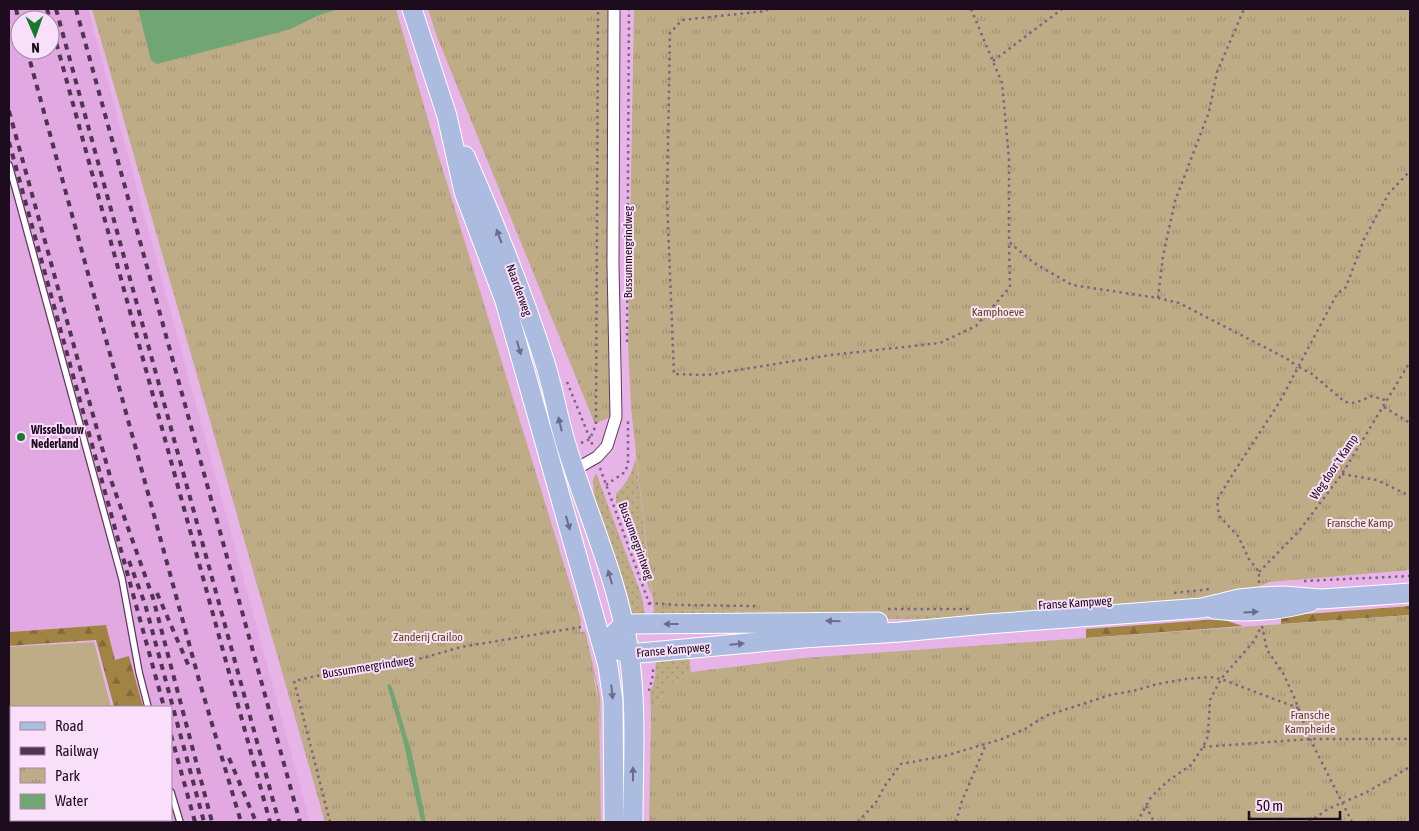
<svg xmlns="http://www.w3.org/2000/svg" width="1419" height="831" font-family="'Asap Condensed',sans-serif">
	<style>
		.built { fill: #e1a8e2; fill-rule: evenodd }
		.grass { fill: url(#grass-dots) }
		.forest { fill: url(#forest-firs) }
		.park { fill: url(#park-tufts) }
		.pitch { fill: #beac86 }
		.water { fill: #71a674 }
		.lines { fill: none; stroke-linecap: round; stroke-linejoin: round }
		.service-casing { stroke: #623663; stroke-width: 8 }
		.minor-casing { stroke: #623663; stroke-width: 13 }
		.primary-casing { stroke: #fff; stroke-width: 21 }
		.path { stroke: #836083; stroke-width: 2.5; stroke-dasharray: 2.5 4; stroke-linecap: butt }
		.service { stroke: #fff; stroke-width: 5.5 }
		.minor { stroke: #fff; stroke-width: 11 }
		.primary { stroke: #acbbe0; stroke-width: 19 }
		.rail { stroke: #4f3550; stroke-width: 4; stroke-dasharray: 6 6; stroke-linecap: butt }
		.oneway { fill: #6c6c89 }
		.poi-dot { fill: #16792b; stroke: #f9dff9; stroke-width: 2 }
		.labels { text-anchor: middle; stroke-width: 4; stroke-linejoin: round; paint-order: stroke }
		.street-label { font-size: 12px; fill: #1d0b1e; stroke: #f9dff9 }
		.park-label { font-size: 12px; fill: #5e4915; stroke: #f9dff9 }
		.poi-label { font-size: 12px; font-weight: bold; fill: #1d0b1e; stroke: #f9dff9; text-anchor: start }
	</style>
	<defs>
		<pattern id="grass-dots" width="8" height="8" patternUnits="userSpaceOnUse" patternTransform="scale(1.25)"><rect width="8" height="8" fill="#beac86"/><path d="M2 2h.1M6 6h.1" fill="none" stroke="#a39373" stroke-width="1.8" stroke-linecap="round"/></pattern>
		<pattern id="forest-firs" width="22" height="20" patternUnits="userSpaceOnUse" patternTransform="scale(1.25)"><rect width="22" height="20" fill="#a18443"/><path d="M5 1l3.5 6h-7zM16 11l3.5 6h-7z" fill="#836a37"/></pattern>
		<pattern id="park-tufts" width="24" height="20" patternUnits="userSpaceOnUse" patternTransform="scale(1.25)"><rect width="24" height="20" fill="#beac86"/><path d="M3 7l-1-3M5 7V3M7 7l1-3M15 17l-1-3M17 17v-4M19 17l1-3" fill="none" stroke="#a39373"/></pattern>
	</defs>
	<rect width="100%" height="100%" fill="#e7b4e7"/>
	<path class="built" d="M 9,9 L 88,9 L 310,822 L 174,822 L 171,812 L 171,707 L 143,707 L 130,656 L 115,660 L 106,625 L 10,632 ZM 20,20 L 50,20 L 50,50 L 20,50 Z"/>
	<path class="grass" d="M 636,457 L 652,596 L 616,503 L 616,494 C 628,482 632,472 636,457 Z
		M 596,473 L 641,594 L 646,619 L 638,617 L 628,610 L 594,498 L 593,479 Z
		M 654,610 L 951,614 L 1012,616 L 953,619 L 705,619 L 652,616 Z
		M 585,631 L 600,696 L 601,736 L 599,705 L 596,683 L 580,633 L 580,632 Z
		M 683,655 L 689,656 L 691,672 L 668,686 L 651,714 L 650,694 L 655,678 L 656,662 Z"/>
	<path class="forest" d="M 1410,606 L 1410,615 L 1281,624 L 1281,616 Z
		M 1221,619 L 1243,626 L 1086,638 L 1086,629 Z
		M 106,625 L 115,660 L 129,656 L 143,707 L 114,707 L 96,640 L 9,646 L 9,629 L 10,632 Z"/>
	<path class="park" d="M 92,9 L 396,9 L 438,154 L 581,620 L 580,634 L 591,664 L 599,705 L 601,822 L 325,822 Z
		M 428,9 L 609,9 L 610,417 L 595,424 L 437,37 Z
		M 634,9 L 1410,9 L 1410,570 L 1269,582 L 1251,590 L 1194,599 L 1012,616 L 951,614 L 654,610 L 631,409 L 628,345 Z
		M 1410,615 L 1410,822 L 649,822 L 651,714 L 668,686 L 691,672 L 803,658 Z"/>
	<path class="pitch" d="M 94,642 L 111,707 L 11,707 L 11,820 L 141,820 L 142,822 L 9,822 L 9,647 Z"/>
	<path class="water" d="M 138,9 L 338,9 L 317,16 L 291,29 L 157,64 L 151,60 Z
		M 390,684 L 393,690 L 412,754 L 426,822 L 421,822 L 403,740 L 387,685 Z"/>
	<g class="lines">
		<defs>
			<path id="service" d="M 9,165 L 122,579 L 139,672 L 148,707
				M 171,792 L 180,822"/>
			<path id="minor" d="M 554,476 L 574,470 L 597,457 L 607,446 L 616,417 L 613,264 L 614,9"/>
			<path id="primary" d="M 412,9 L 447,116 L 464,192 L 505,301 L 608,666 L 613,701 L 614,822
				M 465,156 C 494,222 522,291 544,360 C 554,390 558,421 568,451 C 589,518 619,583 629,653 C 637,709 633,766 633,822
				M 1214,609 C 1247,613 1278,611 1310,602
				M 615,633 L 624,624 L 878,622
				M 602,644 L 629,654 L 803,638 L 900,632 L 987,624 L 1202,608 L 1239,599 L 1259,597 L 1284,596 L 1321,599 L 1410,593"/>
		</defs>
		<use href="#service" class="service-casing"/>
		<use href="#minor" class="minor-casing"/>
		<use href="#primary" class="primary-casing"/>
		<path class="path" d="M 768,9 L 766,11 L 682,20 L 670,33 L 667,199 L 674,374 L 707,375 L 831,355 L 940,343 L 976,326 L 1010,287 L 1009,242
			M 971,9 L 1002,83 L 1009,159 L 1009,242 L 1034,263 L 1072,285 L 1158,298 L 1179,303 L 1272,351 L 1291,361 L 1297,368
			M 993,61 L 1062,9
			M 1158,298 L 1163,256 L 1175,201 L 1209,112 L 1217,72 L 1244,9
			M 627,342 L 629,9
			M 1299,367 L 1312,374 L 1345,402 L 1355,403 L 1372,396 L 1388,401
			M 567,382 L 593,446
			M 1384,407 L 1410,423
			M 581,443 L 590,439 L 596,425 L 598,9
			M 600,468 L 649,603 L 649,609
			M 1342,474 L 1377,480 L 1410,496
			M 606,485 L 625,472 L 628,464 L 628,420
			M 1259,572 L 1299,531 L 1342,474 L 1410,362
			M 1304,581 L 1410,576
			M 1259,583 L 1259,572 L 1249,559 L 1238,536 L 1219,516 L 1217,500 L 1234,472 L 1279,403 L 1337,294 L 1346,287 L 1364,239 L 1389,193 L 1410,171
			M 1174,593 L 1211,589
			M 649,603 L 679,605 L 755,606
			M 888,609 L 972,609
			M 1262,626 L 1267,650 L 1283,673 L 1295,699 L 1310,739 L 1352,822
			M 649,691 L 653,675 L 653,667
			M 1203,747 L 1310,739 L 1410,739
			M 1146,806 L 1154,822
			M 9,808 L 11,808
			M 55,820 L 56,822
			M 330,822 L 294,681 L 367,665 L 397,662 L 423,658 L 461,647 L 581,627
			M 858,822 L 877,801 L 884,787 L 901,764 L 945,756 L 1002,739 L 1025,729 L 1045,716 L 1110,695 L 1137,690 L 1157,684 L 1186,679 L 1210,677 L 1221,679 L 1298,708
			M 956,822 L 962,801 L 986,744
			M 1137,822 L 1151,797 L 1168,781 L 1191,765 L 1203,747 L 1208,736 L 1210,700 L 1221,679 L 1254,641 L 1261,627
			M 1309,822 L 1328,809 L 1367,792 L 1410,767"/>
		<use href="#service" class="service"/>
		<use href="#minor" class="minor"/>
		<use href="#primary" class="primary"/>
		<path class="rail" d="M 16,9 L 20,25
			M 47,9 L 50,20
			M 56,9 L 279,822
			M 76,9 L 300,822
			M 50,20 L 270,822
			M 27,50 L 199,680 L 241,822
			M 9,111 L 111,480 L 153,598 L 212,822
			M 9,142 L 164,707
			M 129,561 L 145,604 L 204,822
			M 157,593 L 190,669
			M 171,735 L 195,822
			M 229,758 L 256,822"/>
	</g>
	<defs><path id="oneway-solid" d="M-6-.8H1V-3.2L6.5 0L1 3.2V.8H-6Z" transform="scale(1.25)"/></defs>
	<g class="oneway">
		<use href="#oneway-solid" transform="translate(499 236) rotate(-110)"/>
		<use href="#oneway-solid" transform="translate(519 348) rotate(74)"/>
		<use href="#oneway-solid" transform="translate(560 424) rotate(-104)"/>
		<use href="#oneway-solid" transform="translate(568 523) rotate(74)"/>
		<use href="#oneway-solid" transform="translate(610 577) rotate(-106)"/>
		<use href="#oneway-solid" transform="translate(1251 612) rotate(-3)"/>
		<use href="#oneway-solid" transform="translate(833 621) rotate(-179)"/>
		<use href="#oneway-solid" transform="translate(671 624) rotate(180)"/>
		<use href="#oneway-solid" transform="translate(737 644) rotate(-5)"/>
		<use href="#oneway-solid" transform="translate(612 692) rotate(84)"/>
		<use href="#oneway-solid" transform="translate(633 774) rotate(-90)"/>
	</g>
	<circle class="poi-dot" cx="21" cy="437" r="5"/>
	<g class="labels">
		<g class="street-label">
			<text transform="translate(628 252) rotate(-90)" y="4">Bussummergrindweg</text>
			<text transform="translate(519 290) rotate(70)" y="4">Naarderweg</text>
			<text transform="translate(1334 467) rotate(-56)" y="4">Weg door 't Kamp</text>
			<text transform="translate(636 541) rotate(70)" y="4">Bussumergrintweg</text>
			<text transform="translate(1075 603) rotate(-4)" y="4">Franse Kampweg</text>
			<text transform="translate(673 650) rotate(-5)" y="4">Franse Kampweg</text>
			<text transform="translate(368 667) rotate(-9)" y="4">Bussummergrindweg</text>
		</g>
		<g class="park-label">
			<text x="998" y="316">Kamphoeve</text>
			<text x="1360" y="527">Fransche Kamp</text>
			<text x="428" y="641">Zanderij Crailoo</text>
			<text x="1310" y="719">Fransche<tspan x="1310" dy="14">Kampheide</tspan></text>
		</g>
		<g class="poi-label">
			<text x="31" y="434">Wisselbouw<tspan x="31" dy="14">Nederland</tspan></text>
		</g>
	</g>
	<rect width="1419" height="831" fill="none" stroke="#1d0b1e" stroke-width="20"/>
	<rect x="10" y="706" width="162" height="115" fill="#f9dff9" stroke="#a18aa1"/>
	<rect x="20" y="722" width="25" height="8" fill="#acbbe0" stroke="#a18aa1"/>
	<text x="55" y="731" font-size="15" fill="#1d0b1e">Road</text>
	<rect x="20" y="747" width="25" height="8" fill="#4f3550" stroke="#a18aa1"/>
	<text x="55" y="756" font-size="15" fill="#1d0b1e">Railway</text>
	<rect x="20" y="768" width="25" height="15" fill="url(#park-tufts)" stroke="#a18aa1"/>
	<text x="55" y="781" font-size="15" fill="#1d0b1e">Park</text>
	<rect x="20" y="794" width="25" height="15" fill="#71a674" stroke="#a18aa1"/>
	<text x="55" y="806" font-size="15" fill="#1d0b1e">Water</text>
	<g transform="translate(35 35) rotate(178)"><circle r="24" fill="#f9dff9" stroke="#a18aa1"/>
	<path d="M0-4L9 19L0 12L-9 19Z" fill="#16792b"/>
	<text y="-8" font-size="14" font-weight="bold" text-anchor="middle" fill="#1d0b1e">N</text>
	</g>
	<path d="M1249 811v8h91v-8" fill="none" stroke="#1d0b1e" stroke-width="2.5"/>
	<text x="1256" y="811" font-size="15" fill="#1d0b1e" stroke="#f9dff9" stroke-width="4" paint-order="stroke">50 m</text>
</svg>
